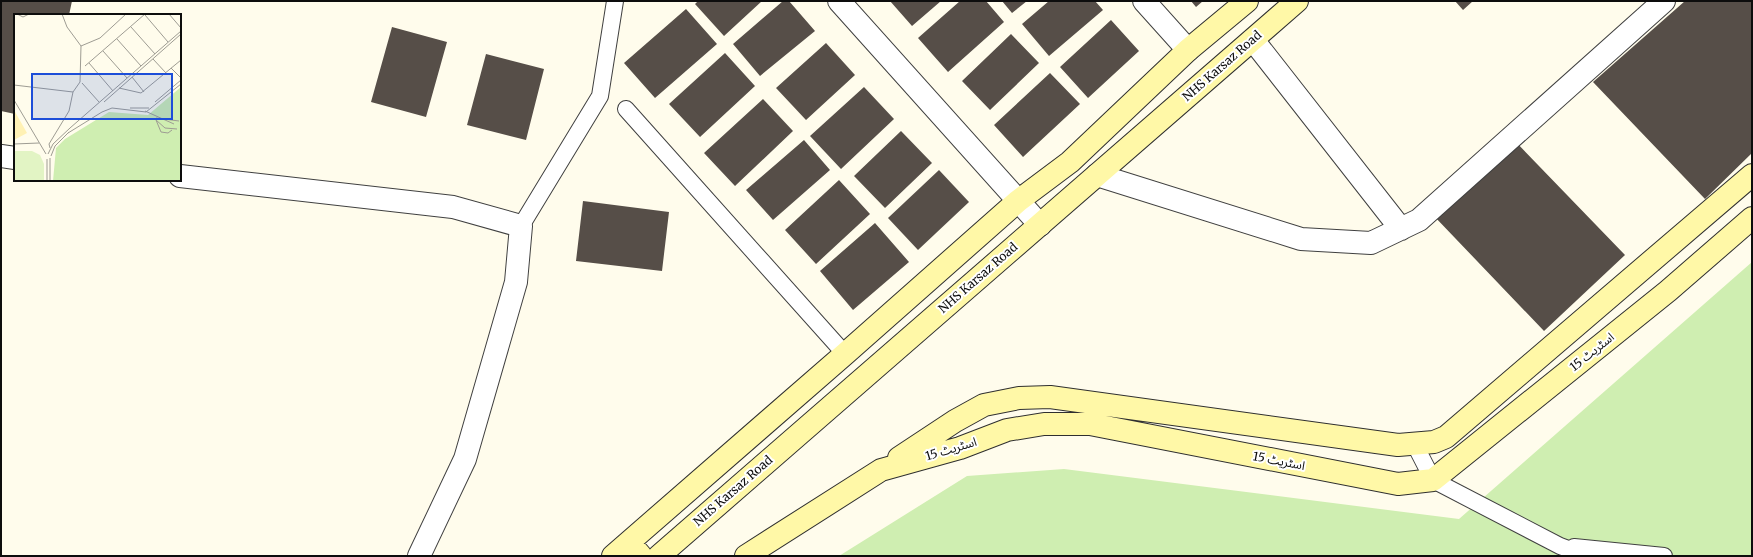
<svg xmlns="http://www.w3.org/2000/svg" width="1753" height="557" font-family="Merriweather,'Noto Sans Arabic',serif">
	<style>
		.green { fill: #cfeeb1 }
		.building { fill: #564e48 }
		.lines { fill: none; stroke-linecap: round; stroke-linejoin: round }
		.lane-casing { stroke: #404040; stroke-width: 18 }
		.street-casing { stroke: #404040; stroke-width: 24 }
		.secondary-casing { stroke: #2f2f2f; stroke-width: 24 }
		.lane { stroke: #fff; stroke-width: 16 }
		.street { stroke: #fff; stroke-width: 22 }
		.secondary { stroke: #fff8a7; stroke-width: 22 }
		.labels { text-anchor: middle; stroke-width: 4; stroke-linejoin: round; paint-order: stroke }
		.street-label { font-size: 12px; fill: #0d0d0d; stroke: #fff }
		.inset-road { fill: none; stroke: #9e9c93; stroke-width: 1 }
		.view { fill: #1d4ed8; fill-opacity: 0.15; stroke: #1d4ed8; stroke-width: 2 }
		.inset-edge { fill: none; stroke: #0d0d0d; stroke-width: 2 }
	</style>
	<rect width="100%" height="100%" fill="#fffcec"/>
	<path class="green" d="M 1752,262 L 1752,556 L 839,556 L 967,476 L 1064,469 L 1459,519 Z"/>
	<path class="building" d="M 1,1 L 72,1 L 69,15 L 15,15 L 15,114 L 1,111 Z
		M 698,1 L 762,1 L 724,36 L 695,4 Z
		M 783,1 L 789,1 L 815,31 L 760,76 L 733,44 Z
		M 890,1 L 941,1 L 912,26 Z
		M 960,1 L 986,1 L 1004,22 L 948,72 L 918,38 Z
		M 1002,1 L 1027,1 L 1012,13 Z
		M 1049,1 L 1095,1 L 1103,10 L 1049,56 L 1022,24 Z
		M 1191,1 L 1203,1 L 1196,7 Z
		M 1455,1 L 1473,1 L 1463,10 Z
		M 1685,1 L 1752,1 L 1752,153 L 1705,199 L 1593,82 Z
		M 686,9 L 717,44 L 655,98 L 624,63 Z
		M 1111,20 L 1139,51 L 1088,98 L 1060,67 Z
		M 392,27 L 447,42 L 426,117 L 371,102 Z
		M 1011,34 L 1039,63 L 990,110 L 962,81 Z
		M 826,43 L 855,75 L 806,120 L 776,88 Z
		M 725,53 L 755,86 L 700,137 L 669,104 Z
		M 486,54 L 544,69 L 526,140 L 467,125 Z
		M 1050,73 L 1080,104 L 1023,157 L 994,125 Z
		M 864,87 L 894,119 L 841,169 L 810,136 Z
		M 763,99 L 793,131 L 735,186 L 704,153 Z
		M 901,131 L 932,163 L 885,208 L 854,176 Z
		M 1513,139 L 1625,255 L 1544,331 L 1433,215 Z
		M 804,140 L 830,170 L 773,220 L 746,190 Z
		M 939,170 L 969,202 L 918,250 L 888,218 Z
		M 839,180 L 870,214 L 816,264 L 785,230 Z
		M 583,201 L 669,212 L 662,271 L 576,261 Z
		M 875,223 L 909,262 L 853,310 L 820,271 Z"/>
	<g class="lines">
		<defs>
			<path id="lane" d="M 626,109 L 845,354
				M 521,226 L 600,96 L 615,1
				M 1415,445 L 1433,480 L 1560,546 L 1587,556
				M 1574,547 L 1664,556"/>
			<path id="street" d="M 839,1 L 1040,225
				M 1144,1 L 1188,50
				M 1253,40 L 1401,229
				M 1,156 L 15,158
				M 1097,175 L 1301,239 L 1371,243 L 1419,220 L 1664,1
				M 180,176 L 453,207 L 521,226 L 516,282 L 465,459 L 419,556"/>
			<path id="secondary" d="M 899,458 L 955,421 L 984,405 L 1019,398 L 1050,397 L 1398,445 L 1434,442 L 1446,437 L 1752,175
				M 629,542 L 641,556
				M 613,556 L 845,354 L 1018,201 L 1070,162 L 1188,50 L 1247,1
				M 659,556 L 1297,1
				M 746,556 L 881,470 L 960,448 L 1007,430 L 1044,424 L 1090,424 L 1398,484 L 1433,480 L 1668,291 L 1752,218"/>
		</defs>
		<use href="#lane" class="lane-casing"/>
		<use href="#street" class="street-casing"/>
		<use href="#secondary" class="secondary-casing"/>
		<use href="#lane" class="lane"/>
		<use href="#street" class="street"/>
		<use href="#secondary" class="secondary"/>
	</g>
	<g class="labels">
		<g class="street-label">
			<text transform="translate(1222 66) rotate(-41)" y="4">NHS Karsaz Road</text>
			<text transform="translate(978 278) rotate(-41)" y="4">NHS Karsaz Road</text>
			<text transform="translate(1592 352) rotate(-39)" y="4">اسٹریٹ 15</text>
			<text transform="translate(951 449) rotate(-17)" y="4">اسٹریٹ 15</text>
			<text transform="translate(1279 461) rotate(11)" y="4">اسٹریٹ 15</text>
			<text transform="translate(733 491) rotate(-41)" y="4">NHS Karsaz Road</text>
		</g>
	</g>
	<g transform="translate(14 14)">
		<rect width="167" height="167" fill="#fffcec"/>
		<path d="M 167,73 L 167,167 L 39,167 L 42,134 L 51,125 L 95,98 L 134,101 Z" fill="#cfeeb1"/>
		<path d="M 0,96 L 13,119 L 0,126 Z" fill="#fff1b4"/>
		<path d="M 0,137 L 18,137 L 26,141 L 30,150 L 30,167 L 0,167 Z" fill="#e2f4c4"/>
		<path class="inset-road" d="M 3,0 L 9,3 L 15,0M 48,0 L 53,13 L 67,32 L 66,68 L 59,78M 155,0 L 167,14M 131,1 L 154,28M 117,13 L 141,40M 103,25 L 127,52M 67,32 L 86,24 L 112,0M 89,37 L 113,64M 139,45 L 152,59M 75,49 L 99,77M 71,52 L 131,0M 157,54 L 167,64M 118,63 L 130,78M 68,69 L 85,88M 0,71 L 59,78 L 55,97 L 35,130 L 36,134M 105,74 L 127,79 L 167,46M 0,86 L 32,140M 90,88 L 167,20M 141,88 L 167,66M 116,94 L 135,94M 131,97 L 160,110M 142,106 L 147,118 L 154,119 L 158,116M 163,115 L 151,114 L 142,106 L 142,104 L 165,107M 54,119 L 88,98 L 98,94 L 132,98 L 167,70M 0,130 L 25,129M 34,140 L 39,130 L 56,114 L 167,17M 37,142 L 41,132 L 55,118M 33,167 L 33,145M 36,167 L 36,144"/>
		<path class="view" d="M 18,60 L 158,60 L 158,105 L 18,105 Z"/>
		<rect width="167" height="167" class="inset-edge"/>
	</g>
	<rect width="1753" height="557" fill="none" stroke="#0d0d0d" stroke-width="4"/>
</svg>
